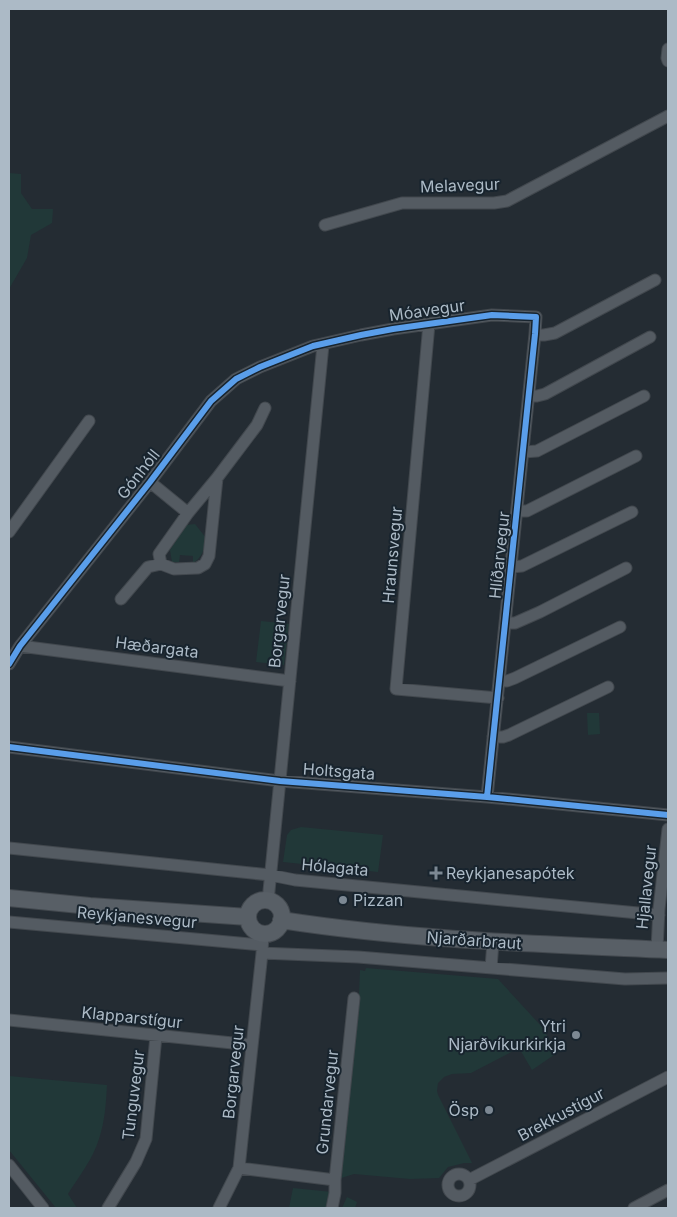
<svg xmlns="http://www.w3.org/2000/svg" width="677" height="1217" font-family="Inter,sans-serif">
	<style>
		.green { fill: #213838 }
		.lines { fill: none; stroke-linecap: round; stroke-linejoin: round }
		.minor-casing { stroke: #42484e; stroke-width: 13 }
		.secondary-casing { stroke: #42484e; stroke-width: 18 }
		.minor { stroke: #545b62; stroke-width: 11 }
		.secondary { stroke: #585f66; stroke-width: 16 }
		.cycleway-casing { stroke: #18242e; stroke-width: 9 }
		.cycleway { stroke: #5a9eea; stroke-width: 6 }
		.poi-dot { fill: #7c8893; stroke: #18242e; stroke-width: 2 }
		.labels { text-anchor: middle; stroke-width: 4; stroke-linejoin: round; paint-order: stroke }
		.street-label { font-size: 16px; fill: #acbac6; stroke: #18242e }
		.poi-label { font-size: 16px; fill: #acbac6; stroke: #18242e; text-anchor: start }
	</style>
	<rect width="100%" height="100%" fill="#242c33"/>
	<path class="green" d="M 9,173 L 21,174 L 21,193 L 32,209 L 53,209 L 52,223 L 31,235 L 27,258 L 9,289 Z
		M 195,524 L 206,538 C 204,549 203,557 193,563 L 193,556 L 180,555 L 179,562 L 172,562 L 170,550 L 186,525 Z
		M 261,621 L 289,624 L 284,665 L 256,662 Z
		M 587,713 L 599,713 L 600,734 L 588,735 Z
		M 301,827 L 383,835 L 378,872 L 283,862 L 287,835 L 291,830 Z
		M 366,968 L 498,979 L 542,1027 L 557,1053 L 532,1070 L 519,1048 L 471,1073 L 452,1074 L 444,1077 L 438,1083 L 437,1091 L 438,1095 L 472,1163 L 464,1163 L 448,1167 L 439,1178 L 410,1179 L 354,1174 L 335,1180 L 341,1119 L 358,1018 L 360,970 L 365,971 Z
		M 9,1076 L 107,1085 C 106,1103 105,1121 99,1139 C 93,1159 79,1176 68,1194 L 77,1208 L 56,1208 L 9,1150 Z
		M 293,1188 L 332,1192 L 330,1208 L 289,1208 Z
		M 347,1197 L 357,1202 L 355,1208 L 342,1208 Z"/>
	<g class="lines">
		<defs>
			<path id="minor" d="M 668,49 L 667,58 L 668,61
				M 325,225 L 402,203 L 494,203 L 507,201 L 668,116
				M 429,324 L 396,689 L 498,698
				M 535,334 L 544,335 L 555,333 L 655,280
				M 529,396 L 537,396 L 545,394 L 650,337
				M 524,452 L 537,451 L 644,396
				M 217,478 L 209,556 L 205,564 L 198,568 L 174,569 L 161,564 L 159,554 L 188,513 Z
				M 217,478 L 257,425 L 265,408
				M 150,482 L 188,513
				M 517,511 L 527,511 L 636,456
				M 9,532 L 89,421
				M 512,567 L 522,566 L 632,512
				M 121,599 L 148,567 L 161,564
				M 506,623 L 515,623 L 540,612 L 626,568
				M 20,646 L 290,681
				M 9,664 L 20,646 L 150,482 L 211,401 L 236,379 L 260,367 L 313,346 L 361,335 L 393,329 L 492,315 L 536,317 L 535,334 L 487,797
				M 499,681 L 507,681 L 515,678 L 620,627
				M 493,737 L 503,737 L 509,735 L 608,687
				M 9,747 L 280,781 L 487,797 L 668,815
				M 9,848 L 270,875 L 295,880 L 659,915
				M 268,901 L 323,345
				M 9,922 L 262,945
				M 657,949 L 659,909 L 668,829
				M 262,953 L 358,957 L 625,979 L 668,978
				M 491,968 L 493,942
				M 9,1020 L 252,1045
				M 9,1165 L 43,1208
				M 239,1168 L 335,1180
				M448 1185a11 11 0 1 1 22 0a11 11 0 1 1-22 0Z
				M 469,1180 L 668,1077
				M 108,1208 L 136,1162 L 146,1139 L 156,1036
				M 219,1208 L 239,1168 L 262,953 L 263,934
				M 332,1208 L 335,1193 L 335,1180 L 354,998
				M 634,1208 L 668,1190"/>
			<path id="secondary" d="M 9,898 L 90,906 L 248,917
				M248 917a17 17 0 1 1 34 0a17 17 0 1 1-34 0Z
				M 281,920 C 409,940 539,944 668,950"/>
		</defs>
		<use href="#minor" class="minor-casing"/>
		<use href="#secondary" class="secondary-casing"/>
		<use href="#minor" class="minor"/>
		<use href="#secondary" class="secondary"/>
		<defs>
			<path id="cycleway" d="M 9,664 L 20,646 L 150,482 L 211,401 L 236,379 L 260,367 L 313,346 L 361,335 L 393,329 L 492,315 L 536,317 L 535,334 L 487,797
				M 9,747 L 280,781 L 487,797 L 668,815"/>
		</defs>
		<use href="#cycleway" class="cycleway-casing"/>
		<use href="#cycleway" class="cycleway"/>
	</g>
	<g class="poi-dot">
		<path d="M433.5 865.5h5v5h5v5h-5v5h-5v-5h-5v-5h5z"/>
		<circle cx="343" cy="900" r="5"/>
		<circle cx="576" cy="1035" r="5"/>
		<circle cx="489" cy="1110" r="5"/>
	</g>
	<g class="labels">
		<g class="street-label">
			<text transform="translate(460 185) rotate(-2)" y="6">Melavegur</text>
			<text transform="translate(427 310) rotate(-8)" y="6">Móavegur</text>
			<text transform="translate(138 474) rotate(-52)" y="6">Gónhóll</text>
			<text transform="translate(392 555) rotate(-85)" y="6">Hraunsvegur</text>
			<text transform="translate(499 555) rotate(-84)" y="6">Hlíðarvegur</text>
			<text transform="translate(279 621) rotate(-84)" y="6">Borgarvegur</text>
			<text transform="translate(157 647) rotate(7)" y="6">Hæðargata</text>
			<text transform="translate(339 771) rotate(4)" y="6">Holtsgata</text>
			<text transform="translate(335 867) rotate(5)" y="6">Hólagata</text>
			<text transform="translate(646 887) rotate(-84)" y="6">Hjallavegur</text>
			<text transform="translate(137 917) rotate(5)" y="6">Reykjanesvegur</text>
			<text transform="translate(474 940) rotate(4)" y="6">Njarðarbraut</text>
			<text transform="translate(132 1017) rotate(6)" y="6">Klapparstígur</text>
			<text transform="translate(233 1072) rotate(-84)" y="6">Borgarvegur</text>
			<text transform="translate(133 1095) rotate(-83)" y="6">Tunguvegur</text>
			<text transform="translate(327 1102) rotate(-84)" y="6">Grundarvegur</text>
			<text transform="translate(561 1114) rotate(-28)" y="6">Brekkustígur</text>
		</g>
		<g class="poi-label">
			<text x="446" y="879">Reykjanesapótek</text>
			<text x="353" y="906">Pizzan</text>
			<text x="566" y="1032" text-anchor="end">Ytri<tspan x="566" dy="18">Njarðvíkurkirkja</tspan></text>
			<text x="479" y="1116" text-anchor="end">Ösp</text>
		</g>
	</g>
	<rect width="677" height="1217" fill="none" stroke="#acbac6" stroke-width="20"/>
</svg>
